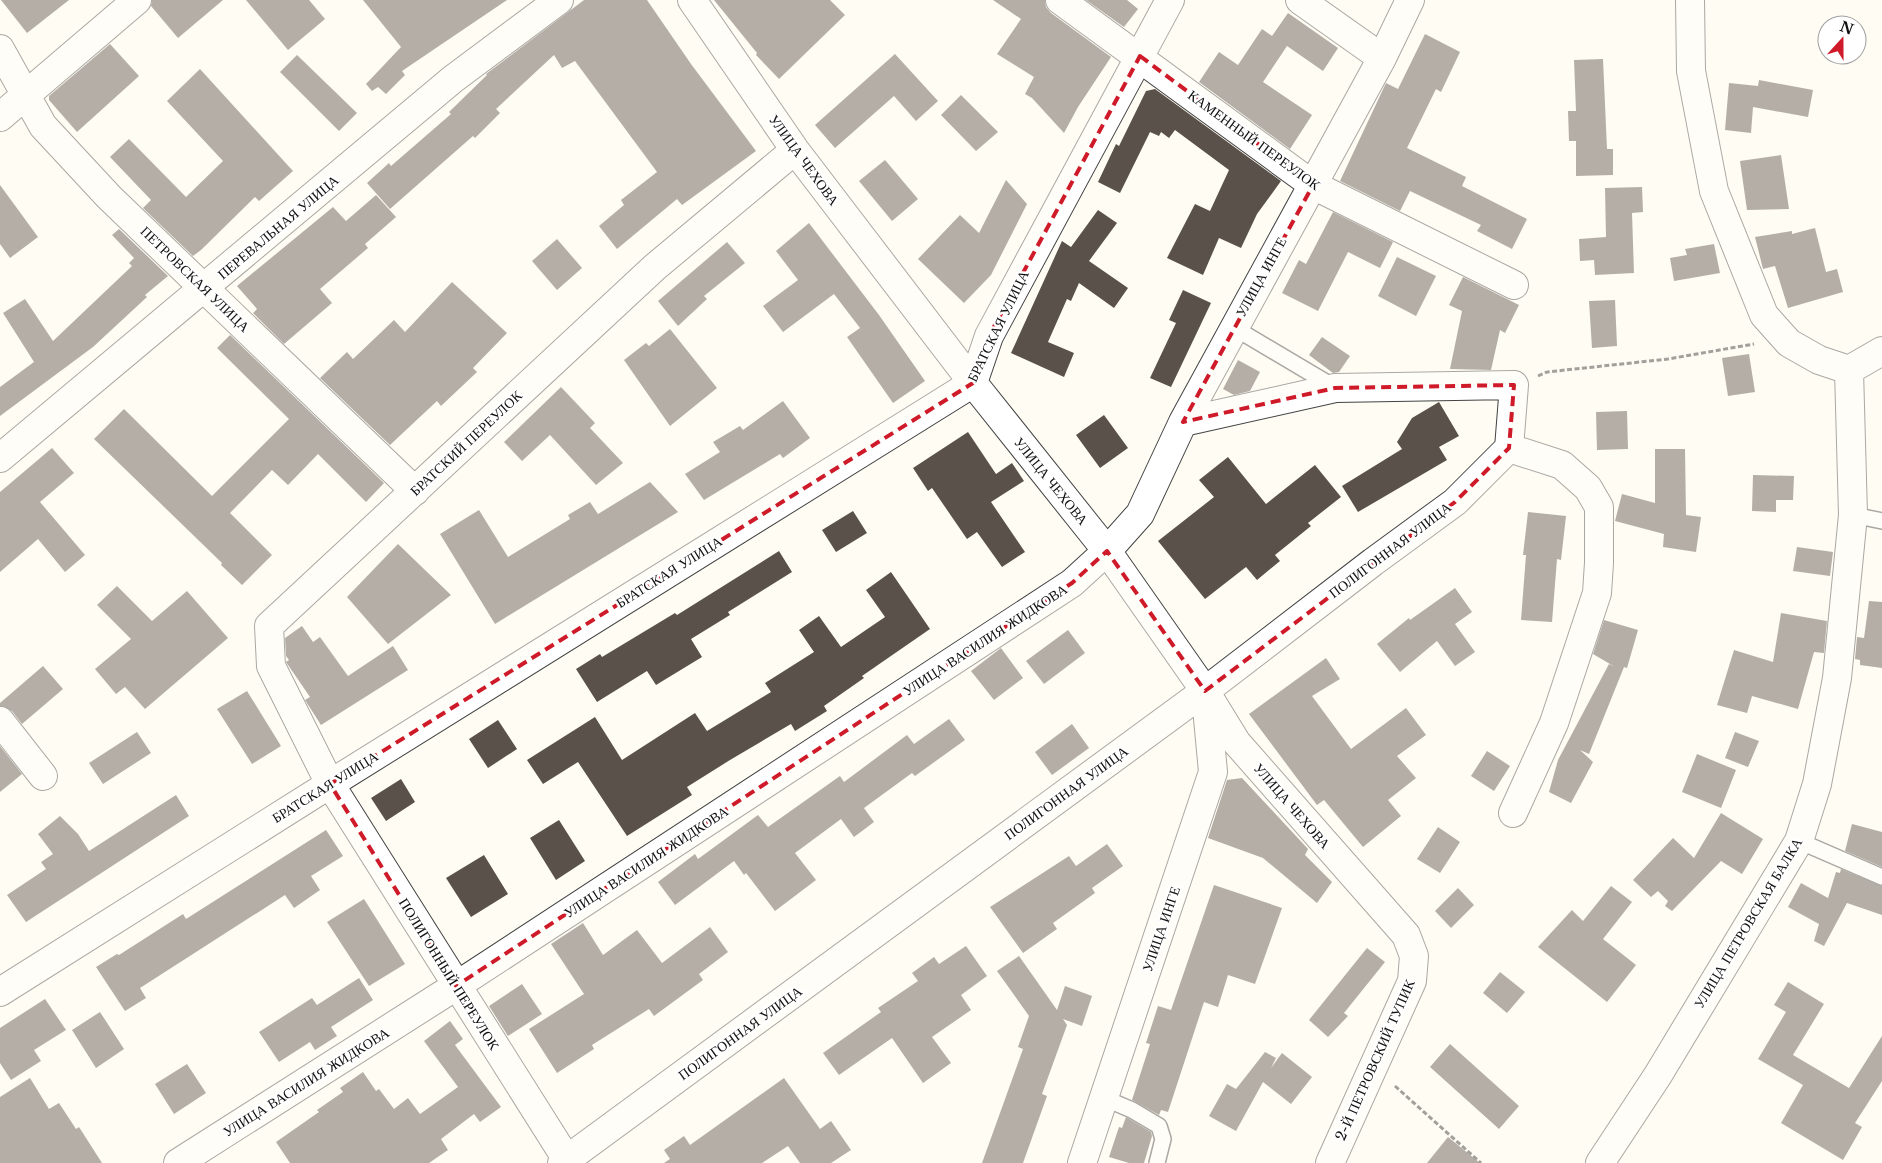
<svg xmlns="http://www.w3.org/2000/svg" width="1882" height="1163" font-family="'Libre Baskerville',serif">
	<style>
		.building { fill: #5a514b }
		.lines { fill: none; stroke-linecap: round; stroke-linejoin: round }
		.service-casing { stroke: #434343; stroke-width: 18 }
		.minor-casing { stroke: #434343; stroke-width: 30 }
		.path { stroke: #323232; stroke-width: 3; stroke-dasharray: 5 2.5; stroke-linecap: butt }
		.service { stroke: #fff; stroke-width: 15 }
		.minor { stroke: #fff; stroke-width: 28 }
		.marked { fill: none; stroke: #cf1a29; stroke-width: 4; stroke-dasharray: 10 6; stroke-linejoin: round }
		.labels { text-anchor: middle; stroke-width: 5; stroke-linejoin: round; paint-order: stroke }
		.street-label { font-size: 14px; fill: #101010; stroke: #fff }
	</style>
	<rect width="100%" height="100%" fill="#fffcf3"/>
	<path class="building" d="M 1,0 L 69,0 L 27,33 Z
		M 152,0 L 223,0 L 178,38 L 151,6 Z
		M 246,0 L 309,0 L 325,19 L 288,50 Z
		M 363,0 L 507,0 L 402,71 L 405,75 L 386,94 L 378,87 L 372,91 L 366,84 L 401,47 Z
		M 584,0 L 647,0 L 691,64 L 756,151 L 682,205 L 677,199 L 617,249 L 599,226 L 624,205 L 621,200 L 657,172 L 575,61 L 562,68 L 554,55 L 496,109 L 500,113 L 475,138 L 473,136 L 390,209 L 367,183 L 389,163 L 391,166 L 451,114 L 449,112 L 487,75 L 486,74 Z
		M 714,0 L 830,0 L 845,15 L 779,79 L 756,55 L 757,53 Z
		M 993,0 L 1045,0 L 1046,7 L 1051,13 L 1111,57 L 1078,107 L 1064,133 L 1032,98 L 1025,94 L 1034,77 L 997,54 L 1021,19 Z
		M 1086,0 L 1127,0 L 1138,9 L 1124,27 Z
		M 1288,13 L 1338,48 L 1323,71 L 1287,46 L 1263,82 L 1312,115 L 1290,149 L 1199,82 L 1219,52 L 1238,65 L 1262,29 L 1282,43 L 1272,36 Z
		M 1425,34 L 1460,52 L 1441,92 L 1436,89 L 1407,148 L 1466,177 L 1462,186 L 1527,219 L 1512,249 L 1477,231 L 1481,225 L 1410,191 L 1400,211 L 1340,181 L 1386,83 L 1398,89 Z
		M 110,44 L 139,76 L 77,132 L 49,100 L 49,96 Z
		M 895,54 L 938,101 L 916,121 L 894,96 L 835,148 L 815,125 Z
		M 297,55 L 357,113 L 339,131 L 280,72 Z
		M 1603,59 L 1607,149 L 1613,149 L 1613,175 L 1576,176 L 1576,141 L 1569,141 L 1568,111 L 1576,111 L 1574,60 Z
		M 200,69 L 293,171 L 259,201 L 255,197 L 201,250 L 193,256 L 143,208 L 151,200 L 110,157 L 129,139 L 186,197 L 223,161 L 167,101 Z
		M 1759,80 L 1813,90 L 1808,117 L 1753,107 L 1751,133 L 1725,130 L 1729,83 L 1758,86 Z
		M 1155,89 L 1281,181 L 1257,214 L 1241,248 L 1219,238 L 1203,275 L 1167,258 L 1195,204 L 1210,211 L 1229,170 L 1175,130 L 1169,138 L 1161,132 L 1159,136 L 1150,132 L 1120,193 L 1098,182 L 1116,144 L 1119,146 L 1146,91 Z
		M 961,95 L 998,132 L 976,151 L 941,115 Z
		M 1781,155 L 1789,209 L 1747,210 L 1740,161 Z
		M 885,160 L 918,199 L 892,221 L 859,181 Z
		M 1006,180 L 1027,204 L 991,275 L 964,303 L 918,259 L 960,215 L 979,233 Z
		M 0,185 L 38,237 L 10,258 L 0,244 Z
		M 1642,187 L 1643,212 L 1632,213 L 1634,273 L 1595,275 L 1594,260 L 1580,261 L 1579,239 L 1606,237 L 1605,188 Z
		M 376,195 L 396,217 L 365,244 L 368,248 L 320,289 L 332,303 L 284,344 L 253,313 L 257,309 L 237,286 L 333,207 L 346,221 Z
		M 1098,210 L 1117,223 L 1089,261 L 1128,288 L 1114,308 L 1079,283 L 1071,301 L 1067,299 L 1048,342 L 1074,353 L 1064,377 L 1011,353 L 1062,241 L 1071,247 Z
		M 1333,212 L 1393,242 L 1380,268 L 1348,252 L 1318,311 L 1282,293 L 1299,260 L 1306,264 Z
		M 809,223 L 879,315 L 925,381 L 893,403 L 847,337 L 860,328 L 834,294 L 783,332 L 763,306 L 798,280 L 776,251 Z
		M 1815,228 L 1826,272 L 1837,269 L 1843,292 L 1788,308 L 1775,266 L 1763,269 L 1755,237 L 1792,231 L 1792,234 Z
		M 119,229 L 168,276 L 145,295 L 147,297 L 93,347 L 0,416 L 0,387 L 34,362 L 3,313 L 25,299 L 53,341 L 132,266 L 129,263 L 134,258 L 112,235 Z
		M 557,239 L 582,268 L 557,290 L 532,261 Z
		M 727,242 L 745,263 L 704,296 L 707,299 L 678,326 L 658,301 Z
		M 1714,244 L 1720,273 L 1674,281 L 1670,258 L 1687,255 L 1685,249 Z
		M 1397,257 L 1436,276 L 1416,316 L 1378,296 Z
		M 1463,277 L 1519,305 L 1505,333 L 1500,330 L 1491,370 L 1450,369 L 1462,311 L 1449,305 Z
		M 452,282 L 507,333 L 473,368 L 477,372 L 441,406 L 437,401 L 390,445 L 320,378 L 347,352 L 353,359 L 394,320 L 405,332 Z
		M 1183,290 L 1211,303 L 1171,387 L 1150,378 L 1176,323 L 1169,320 Z
		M 1615,300 L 1617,346 L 1592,348 L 1589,301 Z
		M 670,329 L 717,388 L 670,426 L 624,360 L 646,343 L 649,346 Z
		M 230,335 L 384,483 L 366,502 L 318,454 L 288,485 L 272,470 L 230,513 L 272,555 L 242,585 L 221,565 L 222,563 L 94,439 L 124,409 L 212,496 L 289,419 L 217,348 Z
		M 1322,337 L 1350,356 L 1339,372 L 1333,373 L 1309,355 Z
		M 1749,354 L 1755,392 L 1728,396 L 1722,358 Z
		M 1238,360 L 1260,372 L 1250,391 L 1234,395 L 1223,389 Z
		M 561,387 L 595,423 L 590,428 L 623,463 L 596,485 L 550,435 L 522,461 L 504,442 Z
		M 783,401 L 810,438 L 783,458 L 780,454 L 704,500 L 685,474 L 720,452 L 713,442 L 740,426 L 743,430 Z
		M 1439,402 L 1459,436 L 1439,447 L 1447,460 L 1358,512 L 1342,486 L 1402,449 L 1397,442 L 1412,418 Z
		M 1627,411 L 1628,449 L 1597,450 L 1596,412 Z
		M 1104,415 L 1128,448 L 1100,468 L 1076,435 Z
		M 968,432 L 996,474 L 1012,463 L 1024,481 L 991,502 L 1025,552 L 1002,567 L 977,532 L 967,539 L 932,488 L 928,491 L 913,468 Z
		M 52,448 L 74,473 L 40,502 L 85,555 L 65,572 L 38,539 L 0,572 L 0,492 Z
		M 1655,449 L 1685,449 L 1686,515 L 1701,517 L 1696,552 L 1663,547 L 1664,534 L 1615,521 L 1622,494 L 1655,503 Z
		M 1228,457 L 1266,504 L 1315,465 L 1341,497 L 1308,523 L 1311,526 L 1275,555 L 1280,561 L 1257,580 L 1246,567 L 1205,599 L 1158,541 L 1214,497 L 1199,480 Z
		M 1753,475 L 1794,476 L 1793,500 L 1776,500 L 1776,512 L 1752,511 Z
		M 650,482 L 678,512 L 495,624 L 440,534 L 479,510 L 508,557 L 570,519 L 568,515 L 590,502 L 598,514 Z
		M 853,511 L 867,533 L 836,552 L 822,530 Z
		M 1528,512 L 1566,516 L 1561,560 L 1557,559 L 1552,622 L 1521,620 L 1526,555 L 1523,555 Z
		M 398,544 L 451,595 L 388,644 L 347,597 Z
		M 1797,547 L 1833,552 L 1830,576 L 1793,571 Z
		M 779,551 L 792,572 L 728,612 L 730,615 L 691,639 L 702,657 L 656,685 L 647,671 L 597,702 L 576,669 L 600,654 L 602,657 L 675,613 L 677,615 Z
		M 891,572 L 930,629 L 862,676 L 864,678 L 824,706 L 827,711 L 795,731 L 791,724 L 730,760 L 687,787 L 692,795 L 627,836 L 578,762 L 543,784 L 527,760 L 595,717 L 622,760 L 695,713 L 707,731 L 771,692 L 765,683 L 814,652 L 799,630 L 819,616 L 841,647 L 885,617 L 866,590 Z
		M 117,586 L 152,621 L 187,591 L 228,638 L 145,709 L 125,687 L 116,694 L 95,669 L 131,639 L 97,605 Z
		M 1455,588 L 1472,612 L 1455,624 L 1475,652 L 1455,666 L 1437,641 L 1400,672 L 1377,644 L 1409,618 L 1410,620 Z
		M 1869,601 L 1882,602 L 1882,668 L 1860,665 L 1860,660 L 1855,659 L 1857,637 L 1864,638 Z
		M 1781,613 L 1827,621 L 1824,653 L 1814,652 L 1798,709 L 1752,696 L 1747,713 L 1717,705 L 1734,650 L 1773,662 Z
		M 1604,620 L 1638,630 L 1627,668 L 1624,667 L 1589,754 L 1580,750 L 1593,762 L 1571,803 L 1549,792 L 1558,760 L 1609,664 L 1615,667 L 1593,654 Z
		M 302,626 L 313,642 L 320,637 L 348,676 L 393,646 L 408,670 L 321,725 L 305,700 L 310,697 L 286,662 L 289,660 L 286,656 L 285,638 Z
		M 1068,630 L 1085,653 L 1044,684 L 1026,661 Z
		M 1001,648 L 1023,678 L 994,700 L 971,671 Z
		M 1326,658 L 1340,679 L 1312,696 L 1351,749 L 1406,708 L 1426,735 L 1397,756 L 1416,778 L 1388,800 L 1401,816 L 1363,847 L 1324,800 L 1317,805 L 1249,714 Z
		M 43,666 L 63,689 L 22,724 L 12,711 L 0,706 L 0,703 Z
		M 247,691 L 281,746 L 252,764 L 217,709 Z
		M 949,719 L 965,740 L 915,776 L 912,773 L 864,808 L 874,822 L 854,837 L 841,819 L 795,853 L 816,880 L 775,911 L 746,873 L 744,875 L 734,861 L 675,905 L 658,882 L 695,854 L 698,859 L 758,815 L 768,827 L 840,776 L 844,782 L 907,735 L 914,744 Z
		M 498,720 L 517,749 L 488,768 L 469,739 Z
		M 1072,724 L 1089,748 L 1052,775 L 1035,752 Z
		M 137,732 L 151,753 L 103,784 L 89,763 Z
		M 1735,732 L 1759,741 L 1748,767 L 1725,758 Z
		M 0,746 L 22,774 L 0,792 Z
		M 1487,751 L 1510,766 L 1494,791 L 1471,776 Z
		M 1697,754 L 1736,770 L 1721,808 L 1682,792 Z
		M 1242,778 L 1308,849 L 1305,855 L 1332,882 L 1317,903 L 1263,858 L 1208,838 L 1227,780 Z
		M 401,779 L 415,802 L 386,821 L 371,798 Z
		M 176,795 L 189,816 L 26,922 L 7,895 L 46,869 L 41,862 L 53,854 L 38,834 L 60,816 L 78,834 L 89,851 Z
		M 1721,813 L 1763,839 L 1742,874 L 1721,861 L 1672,911 L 1665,906 L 1668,901 L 1658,891 L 1651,897 L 1633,880 L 1673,838 L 1694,858 Z
		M 559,820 L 585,861 L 556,880 L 530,838 Z
		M 1852,824 L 1882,832 L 1882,867 L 1845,851 Z
		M 1438,827 L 1460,842 L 1440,873 L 1417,859 Z
		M 326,830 L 343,856 L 311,876 L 320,890 L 294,908 L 285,895 L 140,988 L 146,998 L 125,1011 L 96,967 L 117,954 L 119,955 L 183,914 L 186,919 Z
		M 1107,844 L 1123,866 L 1092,888 L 1095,893 L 1053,923 L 1057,929 L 1023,953 L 990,907 L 1069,856 L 1076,866 Z
		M 484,855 L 508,894 L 471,917 L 446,878 Z
		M 1841,869 L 1882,886 L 1882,915 L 1847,903 L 1824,946 L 1814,941 L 1819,924 L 1788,907 L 1801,883 L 1828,898 L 1836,872 L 1840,873 Z
		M 1214,885 L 1282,908 L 1255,984 L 1228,975 L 1218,1007 L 1204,1002 L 1168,1112 L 1161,1110 L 1159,1115 L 1132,1100 L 1150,1044 L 1146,1043 L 1158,1006 L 1171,1010 Z
		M 1611,886 L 1632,902 L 1603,939 L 1636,965 L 1607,1002 L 1538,947 L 1572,910 L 1583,921 Z
		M 1458,888 L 1474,905 L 1451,928 L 1435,911 Z
		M 364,899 L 405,964 L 369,986 L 327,922 Z
		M 583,923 L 603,955 L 637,930 L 662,963 L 710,927 L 728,952 L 699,974 L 703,980 L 654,1016 L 649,1009 L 592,1045 L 594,1049 L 557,1073 L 529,1029 L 584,994 L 551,944 Z
		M 966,946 L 987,976 L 961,995 L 971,1010 L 932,1037 L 951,1063 L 923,1083 L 892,1038 L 839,1075 L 823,1053 L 881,1012 L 878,1008 L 918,981 L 912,973 L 934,957 L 939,964 Z
		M 1367,948 L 1385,962 L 1344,1013 L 1348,1016 L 1328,1037 L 1309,1020 Z
		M 1019,956 L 1057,1010 L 1065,986 L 1092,996 L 1082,1026 L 1063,1019 L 1067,1025 L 1042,1094 L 1047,1096 L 1023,1163 L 982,1163 L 1023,1049 L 1018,1047 L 1029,1016 L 997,971 Z
		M 1500,972 L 1525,992 L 1507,1013 L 1483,993 Z
		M 359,978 L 373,1000 L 331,1027 L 337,1036 L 315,1050 L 310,1042 L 279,1062 L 259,1032 L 312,998 L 317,1005 Z
		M 1788,982 L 1824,1004 L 1793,1055 L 1849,1088 L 1882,1036 L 1882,1081 L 1855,1123 L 1862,1127 L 1843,1160 L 1781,1123 L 1803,1085 L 1758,1059 L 1786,1012 L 1774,1005 Z
		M 522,984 L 542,1014 L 508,1036 L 489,1006 Z
		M 45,999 L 66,1030 L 34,1050 L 41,1061 L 11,1080 L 0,1063 L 0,1028 Z
		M 100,1012 L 124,1049 L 96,1068 L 72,1030 Z
		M 450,1021 L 463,1039 L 455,1045 L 501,1107 L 480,1122 L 474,1114 L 441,1139 L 448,1150 L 429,1163 L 290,1163 L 276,1142 L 319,1112 L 317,1110 L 343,1092 L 340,1088 L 363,1072 L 376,1091 L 379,1089 L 394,1109 L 408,1098 L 420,1114 L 458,1087 L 424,1041 Z
		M 1450,1044 L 1519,1106 L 1499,1129 L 1430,1067 Z
		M 1265,1052 L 1276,1058 L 1271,1068 L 1282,1053 L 1312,1077 L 1291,1104 L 1263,1082 L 1236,1131 L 1209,1116 L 1227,1084 L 1236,1089 Z
		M 187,1064 L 206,1093 L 174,1114 L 155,1084 Z
		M 30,1078 L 49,1109 L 59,1103 L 76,1129 L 79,1127 L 102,1163 L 0,1163 L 0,1097 Z
		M 784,1078 L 820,1129 L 831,1121 L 851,1150 L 831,1163 L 800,1163 L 788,1146 L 762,1163 L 664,1163 L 670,1159 L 664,1150 L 684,1136 L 690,1145 Z
		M 1126,1117 L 1151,1132 L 1152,1136 L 1144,1163 L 1129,1163 L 1109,1157 L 1119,1127 L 1122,1128 Z
		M 1448,1137 L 1480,1163 L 1427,1163 Z"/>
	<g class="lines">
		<defs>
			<path id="service" d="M 1233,327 L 1334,387
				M 1853,515 L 1882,521
				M 1799,841 L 1882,877
				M 1104,1098 L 1132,1110 L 1159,1126 L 1163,1139 L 1157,1163"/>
			<path id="minor" d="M 692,0 L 795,150 L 973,383 L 1107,551 L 1205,691 L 1237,743 L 1406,935 L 1414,956 L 1412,981 L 1330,1163
				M 1060,0 L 1313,185 L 1514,285
				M 1300,0 L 1382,58
				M 1690,0 L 1691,71 L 1714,191 L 1764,315 L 1789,343 L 1819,360 L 1849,370
				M 0,49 L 43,126 L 109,197 L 415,491
				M 0,117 L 137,0
				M 1509,448 L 1562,465 L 1588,488 L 1599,507 L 1599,563 L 1597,593 L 1554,723 L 1513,813
				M 0,458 L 453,79 L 559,0
				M 0,721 L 43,776
				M 0,992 L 330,784 L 973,383 L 989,336 L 1170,0
				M 178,1163 L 456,986 L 1072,583 L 1107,551 L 1140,514 L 1183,422 L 1382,58 L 1410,0
				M 562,1163 L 1205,691 L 1373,562 L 1455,502 L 1509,448 L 1514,385 L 1335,388 L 1183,422
				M 569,1163 L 330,784 L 271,666 L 269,626 L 655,267 L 795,150
				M 1082,1163 L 1213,772 L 1206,697
				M 1600,1163 L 1658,1075 L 1799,841 L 1817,784 L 1837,678 L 1853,515 L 1849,370 L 1882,351"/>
		</defs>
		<use href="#service" class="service-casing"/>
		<use href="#minor" class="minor-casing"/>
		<path class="path" d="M 1538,376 L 1547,372 L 1668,359 L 1754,344
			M 1395,1086 L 1481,1163"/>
		<use href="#service" class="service"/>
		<use href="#minor" class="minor"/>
	</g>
	<path d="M0 0H1882V1163H0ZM 1140,56 L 1313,185 L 1183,422 L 1335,388 L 1514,385 L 1509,448 L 1455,502 L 1205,691 L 1107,551 L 1072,583 L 456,986 L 330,784 L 973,383 L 989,336 Z" fill="#fffcf3" fill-opacity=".55" fill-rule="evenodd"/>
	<path class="marked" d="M 1140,56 L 1313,185 L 1183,422 L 1335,388 L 1514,385 L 1509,448 L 1455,502 L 1205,691 L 1107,551 L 1072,583 L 456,986 L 330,784 L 973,383 L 989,336 Z"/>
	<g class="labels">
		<g class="street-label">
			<text transform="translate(1254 140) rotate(36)" y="5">КАМЕННЫЙ ПЕРЕУЛОК</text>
			<text transform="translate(804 160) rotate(54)" y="5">УЛИЦА ЧЕХОВА</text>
			<text transform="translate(278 227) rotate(-40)" y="5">ПЕРЕВАЛЬНАЯ УЛИЦА</text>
			<text transform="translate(1261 277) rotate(-61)" y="5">УЛИЦА ИНГЕ</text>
			<text transform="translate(195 279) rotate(44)" y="5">ПЕТРОВСКАЯ УЛИЦА</text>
			<text transform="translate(998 326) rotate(-64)" y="5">БРАТСКАЯ УЛИЦА</text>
			<text transform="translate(466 443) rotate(-43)" y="5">БРАТСКИЙ ПЕРЕУЛОК</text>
			<text transform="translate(1051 481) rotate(51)" y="5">УЛИЦА ЧЕХОВА</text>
			<text transform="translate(1390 550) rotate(-37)" y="5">ПОЛИГОННАЯ УЛИЦА</text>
			<text transform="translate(669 572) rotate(-32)" y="5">БРАТСКАЯ УЛИЦА</text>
			<text transform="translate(985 640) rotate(-33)" y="5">УЛИЦА ВАСИЛИЯ ЖИДКОВА</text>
			<text transform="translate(325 787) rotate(-32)" y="5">БРАТСКАЯ УЛИЦА</text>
			<text transform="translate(1066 793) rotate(-36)" y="5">ПОЛИГОННАЯ УЛИЦА</text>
			<text transform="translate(1292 806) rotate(49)" y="5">УЛИЦА ЧЕХОВА</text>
			<text transform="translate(646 862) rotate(-33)" y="5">УЛИЦА ВАСИЛИЯ ЖИДКОВА</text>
			<text transform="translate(1748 923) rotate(-59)" y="5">УЛИЦА ПЕТРОВСКАЯ БАЛКА</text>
			<text transform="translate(1161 929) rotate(-71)" y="5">УЛИЦА ИНГЕ</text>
			<text transform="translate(449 974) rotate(58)" y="5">ПОЛИГОННЫЙ ПЕРЕУЛОК</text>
			<text transform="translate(740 1033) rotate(-36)" y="5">ПОЛИГОННАЯ УЛИЦА</text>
			<text transform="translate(1375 1060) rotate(-66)" y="5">2-Й ПЕТРОВСКИЙ ТУПИК</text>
			<text transform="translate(306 1082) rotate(-32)" y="5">УЛИЦА ВАСИЛИЯ ЖИДКОВА</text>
		</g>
	</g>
	<g transform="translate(1842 40) rotate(21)"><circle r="24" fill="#ffffff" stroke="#9f9f9f"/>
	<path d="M0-4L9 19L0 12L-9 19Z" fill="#cf1a29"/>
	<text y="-8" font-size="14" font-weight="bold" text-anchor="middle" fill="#101010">N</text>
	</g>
</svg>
